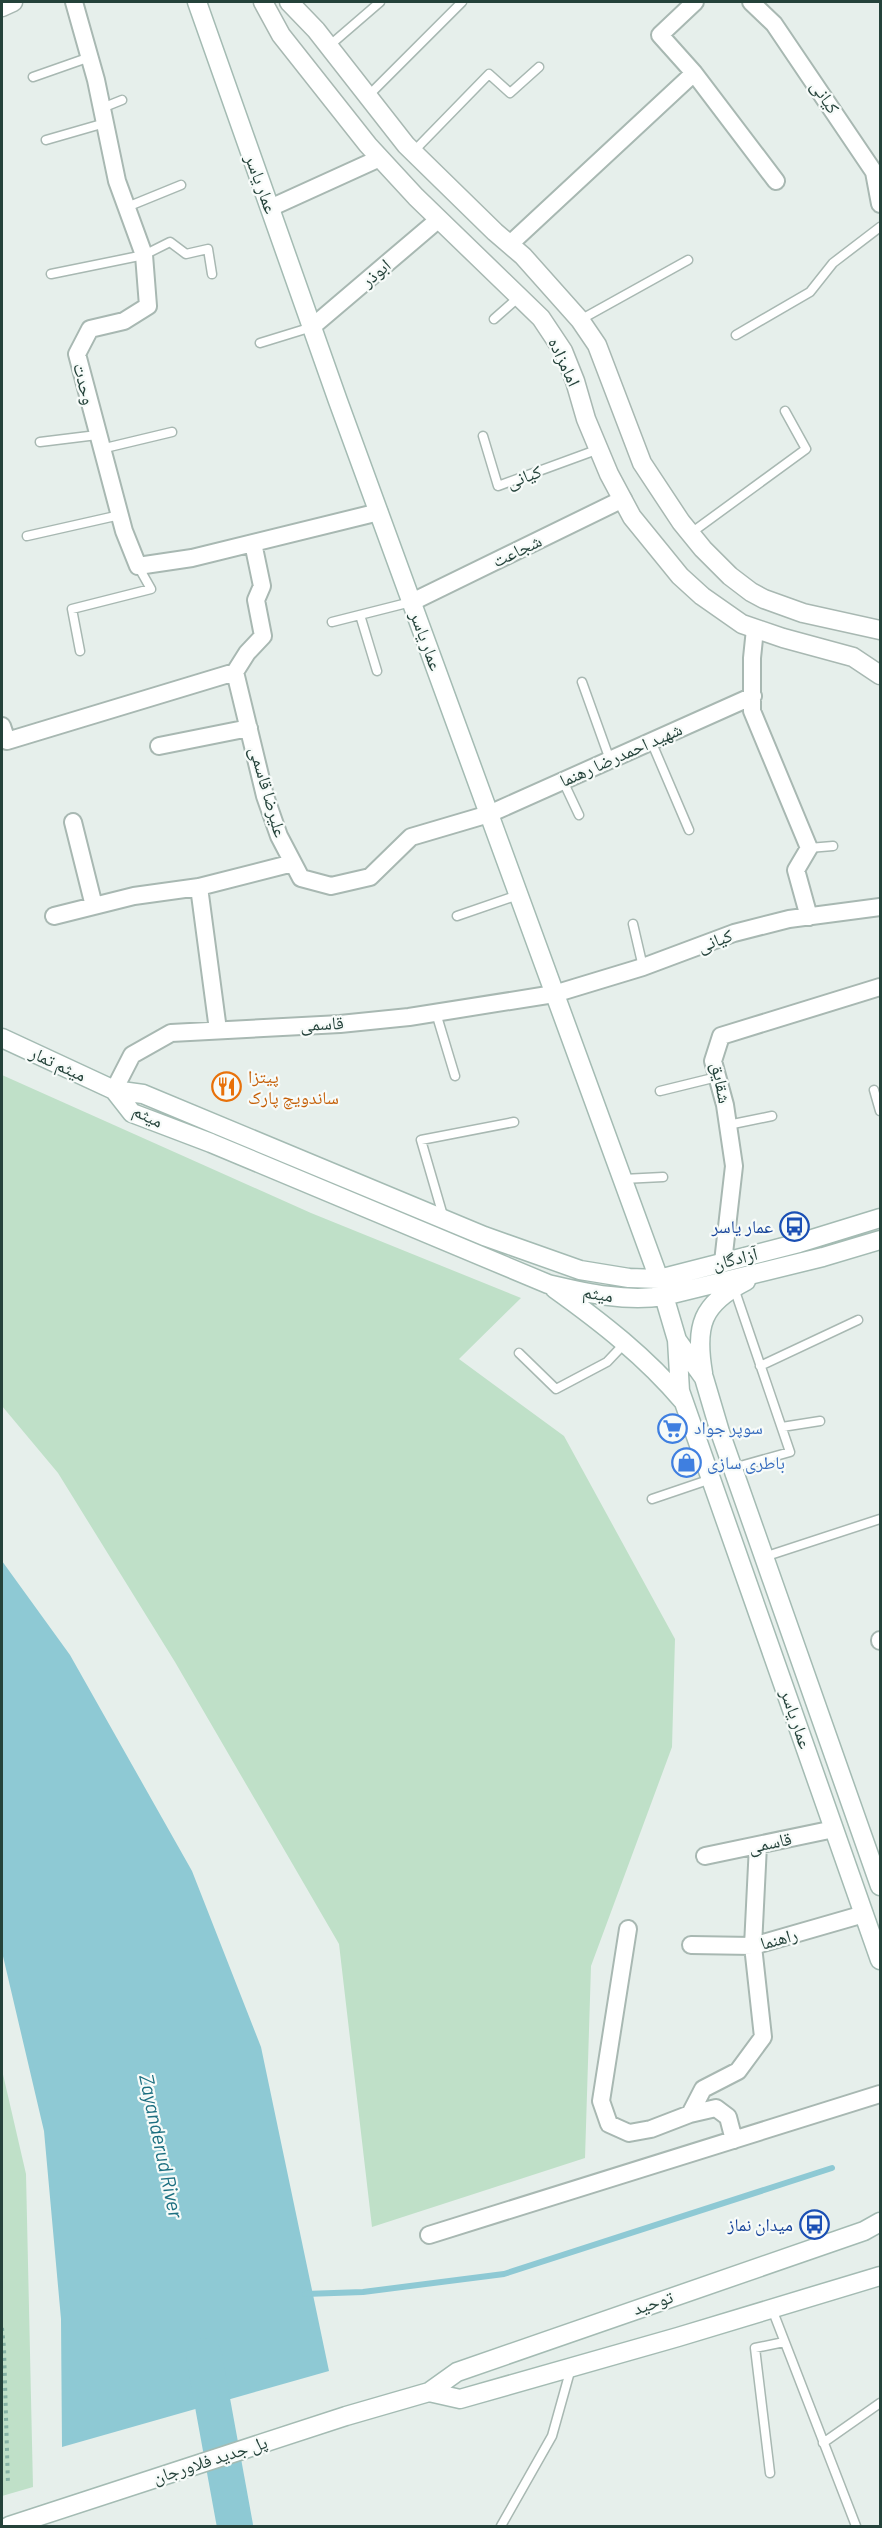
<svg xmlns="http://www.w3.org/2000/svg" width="882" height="2528" font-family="Barlow,'Noto Naskh Arabic',sans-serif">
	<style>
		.green { fill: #bfe0c8 }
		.water { fill: #8ec9d4 }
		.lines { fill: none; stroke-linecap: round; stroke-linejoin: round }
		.stream { stroke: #8ec9d4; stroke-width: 6 }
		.river { stroke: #8ec9d4; stroke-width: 36 }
		.service-casing { stroke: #a8b8b2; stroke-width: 11 }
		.minor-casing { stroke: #a8b8b2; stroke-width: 20 }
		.tertiary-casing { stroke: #a8b8b2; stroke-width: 21 }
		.secondary-casing { stroke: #a4bbb3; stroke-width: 21 }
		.path { stroke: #86b3a5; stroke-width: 4; stroke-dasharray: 3 4.5; stroke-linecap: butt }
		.service { stroke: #fff; stroke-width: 8 }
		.minor { stroke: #fff; stroke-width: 16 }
		.tertiary { stroke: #fff; stroke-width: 18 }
		.secondary { stroke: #fff; stroke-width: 18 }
		.labels { text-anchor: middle; stroke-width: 4.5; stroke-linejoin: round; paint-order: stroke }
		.street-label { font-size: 18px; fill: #24423a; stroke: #f7fbf9 }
		.food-label { font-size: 18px; fill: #c56008; stroke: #f7fbf9; text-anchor: start }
		.transit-label { font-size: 18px; fill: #164399; stroke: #f7fbf9; text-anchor: end }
		.shop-label { font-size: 18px; fill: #366cbe; stroke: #f7fbf9; text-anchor: start }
		.water-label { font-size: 20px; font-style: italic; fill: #1c6f80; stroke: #f7fbf9 }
	</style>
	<rect width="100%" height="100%" fill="#e6efeb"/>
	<path class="green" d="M 2,1075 L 311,1213 L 521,1298 L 459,1359 L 564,1436 L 675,1639 L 672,1747 L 591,1966 L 585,2158 L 372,2227 L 339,1944 L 175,1662 L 58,1473 L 2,1406 Z
		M 2,2070 L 26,2174 L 33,2487 L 2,2496 Z"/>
	<path class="water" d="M 2,1561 L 70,1655 L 192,1871 L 261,2047 L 329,2371 L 62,2447 L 61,2319 L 44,2131 L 2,1952 Z"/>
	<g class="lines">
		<path class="stream" d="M 305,2294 L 363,2292 L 504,2274 L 832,2168"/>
		<path class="river" d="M 204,2356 L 235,2526"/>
		<defs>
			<path id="service" d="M 329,46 L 380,2
				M 33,77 L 90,57
				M 368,96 L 462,2
				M 102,108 L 122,100
				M 46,140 L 105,123
				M 413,152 L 489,74 L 510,93 L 539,67
				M 127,207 L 181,185
				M 51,274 L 144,255 L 170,242 L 186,254 L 208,249 L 212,274
				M 494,319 L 519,297
				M 580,320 L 688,260
				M 736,335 L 810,292 L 833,263 L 880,227
				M 260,343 L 312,327
				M 483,436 L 498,486 L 599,449
				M 40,442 L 97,435
				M 101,449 L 172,432
				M 691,533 L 806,449 L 785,411
				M 27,536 L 120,515
				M 360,615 L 377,671
				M 332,622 L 411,602
				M 80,651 L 72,609 L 151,589 L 138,566
				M 582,682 L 610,760
				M 651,741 L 689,830
				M 563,781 L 579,815
				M 809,848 L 833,846
				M 457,916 L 518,895
				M 633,924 L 643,967
				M 436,1013 L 455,1076
				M 874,1090 L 880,1111
				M 660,1091 L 717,1077
				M 728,1125 L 772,1116
				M 623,1179 L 663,1177
				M 444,1219 L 421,1140 L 514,1122
				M 519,1353 L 556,1389 L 607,1362 L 625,1343
				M 760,1366 L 858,1320
				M 782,1427 L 820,1421
				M 733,1468 L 790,1452 L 734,1288
				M 652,1499 L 711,1479
				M 764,1557 L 880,1519
				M 772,2309 L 856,2526
				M 823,2443 L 880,2403
				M 770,2473 L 755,2348 L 784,2342
				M 501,2526 L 552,2436 L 571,2368"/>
			<path id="minor" d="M 74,2 L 96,80 L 117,181 L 144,255 L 148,306 L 124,321 L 90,329 L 77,354 L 124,531 L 138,566 L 192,558 L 379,512
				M 695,2 L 660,35 L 694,73 L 776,181
				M 751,2 L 774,24 L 874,172 L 880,204
				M 270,208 L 380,158
				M 510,244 L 694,73
				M 312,327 L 439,219
				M 253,543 L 262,586 L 256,600 L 263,636 L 247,653 L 235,672 L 265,796 L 279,836 L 301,878 L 331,886 L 370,877 L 411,837 L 489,814 L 753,696
				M 412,602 L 623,499
				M 755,629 L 752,658 L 752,711 L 809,848 L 796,870 L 809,917
				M 2,726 L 7,741 L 235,672
				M 159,746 L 249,728
				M 73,822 L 94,906
				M 199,887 L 218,1030
				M 54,916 L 134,896 L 199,887 L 293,863
				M 114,1090 L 132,1055 L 171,1033 L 340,1024 L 409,1017 L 554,994 L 643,967 L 734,933 L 789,919 L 880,907
				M 723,1262 L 734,1166 L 725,1105 L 713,1061 L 721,1036 L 880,987
				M 880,1641 L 880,1640
				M 705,1856 L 834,1829
				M 628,1929 L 601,2101 L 609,2124 L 629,2133 L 651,2129 L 690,2114 L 716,2108 L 728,2117 L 734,2140
				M 691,1945 L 753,1946 L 864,1914
				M 690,2114 L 703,2089 L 738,2071 L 763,2037 L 753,1946 L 758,1845
				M 429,2235 L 880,2094"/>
			<path id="tertiary" d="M 263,2 L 281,35 L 368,145 L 416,197 L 541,318 L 563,351 L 575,381 L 586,419 L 609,474 L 632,517 L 680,576 L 702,596 L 742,624 L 783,638 L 853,657 L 880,675
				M 289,2 L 316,30 L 406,145 L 495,232 L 523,256 L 580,320 L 597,345 L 642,463 L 681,522 L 703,549 L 730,576 L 751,592 L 764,599 L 803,613 L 880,630
				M 2,7 L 13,2"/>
			<path id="secondary" d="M 197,2 L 338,401 L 659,1279 L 677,1340 L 680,1391 L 880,1960
				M 2,1038 L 114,1090
				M 880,1218 L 799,1243 L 659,1279 L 629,1278 L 580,1270 L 484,1236 L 143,1094 L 114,1090 L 132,1113 L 211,1143 L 548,1284 C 587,1293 625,1302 664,1296 L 823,1257 L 880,1240
				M 555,1289 C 601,1322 646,1357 683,1401
				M 677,1340 L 704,1378 L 720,1432 L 880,1886
				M 703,1373 C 695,1326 701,1304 746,1281
				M 429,2392 L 460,2399 L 678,2337 L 880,2276
				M 9,2526 L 346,2416 L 429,2392 L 457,2372 L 864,2231 L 880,2222"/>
		</defs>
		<use href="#service" class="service-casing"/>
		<use href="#minor" class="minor-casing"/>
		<use href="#tertiary" class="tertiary-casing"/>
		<use href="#secondary" class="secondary-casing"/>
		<path class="path" d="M 2,2328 L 4,2348 L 8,2485"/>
		<use href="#service" class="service"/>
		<use href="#minor" class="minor"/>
		<use href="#tertiary" class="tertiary"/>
		<use href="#secondary" class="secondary"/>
	</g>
	<defs>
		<symbol id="restaurant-ring" viewBox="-11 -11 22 22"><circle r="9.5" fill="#f7fbf9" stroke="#e8710a" stroke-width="1.5"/><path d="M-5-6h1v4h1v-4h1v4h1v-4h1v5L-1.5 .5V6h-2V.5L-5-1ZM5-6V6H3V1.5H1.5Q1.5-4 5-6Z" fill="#e8710a"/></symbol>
		<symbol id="bus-ring" viewBox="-11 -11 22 22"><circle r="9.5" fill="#f7fbf9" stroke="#1a4fb4" stroke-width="1.5"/><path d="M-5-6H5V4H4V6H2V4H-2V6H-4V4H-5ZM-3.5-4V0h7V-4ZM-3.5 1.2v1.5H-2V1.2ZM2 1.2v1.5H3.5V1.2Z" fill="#1a4fb4"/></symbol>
		<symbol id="supermarket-ring" viewBox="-11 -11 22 22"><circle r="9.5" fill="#f7fbf9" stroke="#3f7fe0" stroke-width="1.5"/><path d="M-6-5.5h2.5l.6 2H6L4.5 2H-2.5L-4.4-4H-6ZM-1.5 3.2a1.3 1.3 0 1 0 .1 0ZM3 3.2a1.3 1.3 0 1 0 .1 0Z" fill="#3f7fe0"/></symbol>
		<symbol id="shop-ring" viewBox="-11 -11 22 22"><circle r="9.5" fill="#f7fbf9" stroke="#3f7fe0" stroke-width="1.5"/><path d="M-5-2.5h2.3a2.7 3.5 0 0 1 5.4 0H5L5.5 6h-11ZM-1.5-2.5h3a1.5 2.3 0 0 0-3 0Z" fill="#3f7fe0"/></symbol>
	</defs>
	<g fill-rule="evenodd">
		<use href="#restaurant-ring" x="210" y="1070" width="33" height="33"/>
		<use href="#bus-ring" x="778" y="1210" width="33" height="33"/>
		<use href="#supermarket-ring" x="656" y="1412" width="33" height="33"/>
		<use href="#shop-ring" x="670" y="1446" width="33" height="33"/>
		<use href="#bus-ring" x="798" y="2208" width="33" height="33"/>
	</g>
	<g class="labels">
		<g class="street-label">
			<text transform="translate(825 97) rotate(56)" y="6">کیانی</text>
			<text transform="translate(261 184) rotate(70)" y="6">عمار یاسر</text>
			<text transform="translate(376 273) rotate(-40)" y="6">ابوذر</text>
			<text transform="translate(564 362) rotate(65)" y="6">امامزاده</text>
			<text transform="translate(84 384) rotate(76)" y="6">وحدت</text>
			<text transform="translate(524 477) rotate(-20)" y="6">کیانی</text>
			<text transform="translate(517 551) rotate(-26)" y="6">شجاعت</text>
			<text transform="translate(426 641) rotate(70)" y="6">عمار یاسر</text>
			<text transform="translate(621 755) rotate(-24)" y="6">شهید احمدرضا رهنما</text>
			<text transform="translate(268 792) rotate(74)" y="6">علیرضا قاسمی</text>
			<text transform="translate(715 941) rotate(-20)" y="6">کیانی</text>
			<text transform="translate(322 1024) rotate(-3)" y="6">قاسمی</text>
			<text transform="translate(58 1064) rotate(25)" y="6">میثم تمار</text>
			<text transform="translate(721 1083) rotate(79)" y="6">شقایق</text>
			<text transform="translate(148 1116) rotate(27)" y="6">میثم</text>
			<text transform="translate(735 1259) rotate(-14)" y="6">آزادگان</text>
			<text transform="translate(598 1294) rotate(9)" y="6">میثم</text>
			<text transform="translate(796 1719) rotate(71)" y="6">عمار یاسر</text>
			<text transform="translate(770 1843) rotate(-12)" y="6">قاسمی</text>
			<text transform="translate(779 1939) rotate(-16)" y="6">راهنما</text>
			<text transform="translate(653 2303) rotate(-19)" y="6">توحید</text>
			<text transform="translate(210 2460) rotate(-18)" y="6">پل جدید فلاورجان</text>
		</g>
		<g class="food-label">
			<text x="248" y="1083">پیتزا<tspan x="248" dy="21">ساندویچ پارک</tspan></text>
		</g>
		<g class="transit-label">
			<text x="773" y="1233">عمار یاسر</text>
			<text x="793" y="2231">میدان نماز</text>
		</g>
		<g class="shop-label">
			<text x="694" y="1434">سوپر جواد</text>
			<text x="707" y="1469">باطری سازی</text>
		</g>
		<g class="water-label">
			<text transform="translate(161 2146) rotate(78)" y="7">Zayanderud River</text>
		</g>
	</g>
	<rect width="882" height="2528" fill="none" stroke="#24423a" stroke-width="6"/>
</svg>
